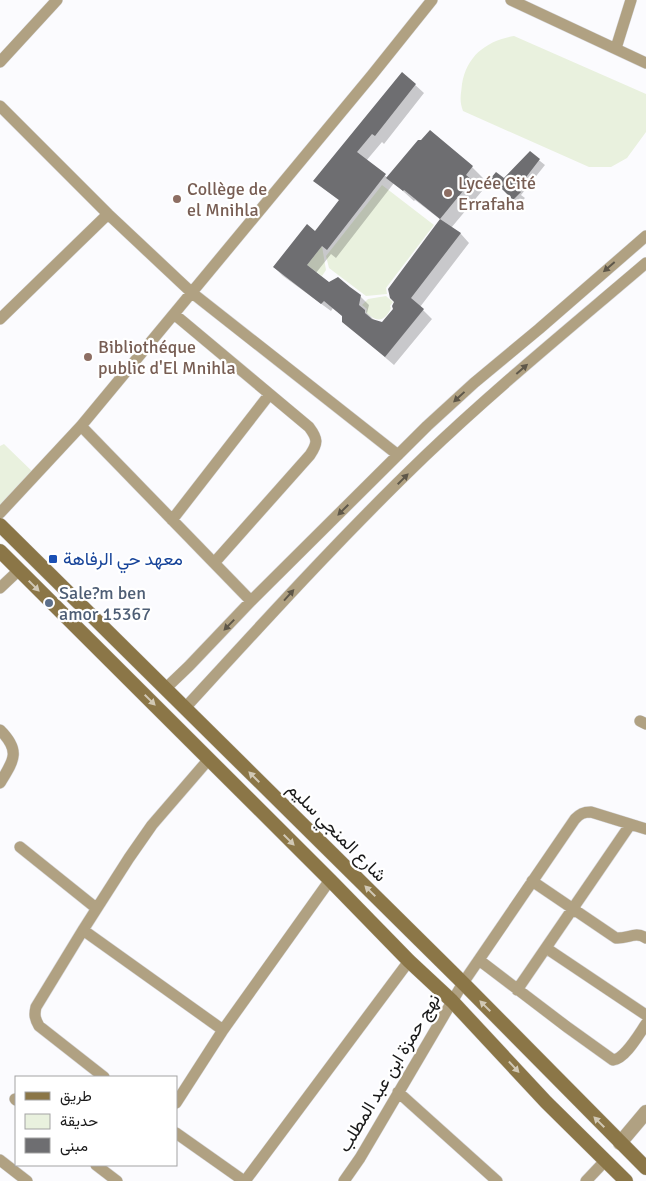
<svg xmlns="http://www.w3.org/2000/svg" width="646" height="1181" font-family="Signika,Vazirmatn,sans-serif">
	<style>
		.green { fill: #e9f1de }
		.shadow { fill: #0003; fill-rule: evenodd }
		.building { fill: #6e6e71 }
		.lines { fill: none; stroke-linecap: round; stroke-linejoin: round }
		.minor-casing { stroke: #d7d7da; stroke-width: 12 }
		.tertiary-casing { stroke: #d7d7da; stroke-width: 15 }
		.secondary-casing { stroke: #d7d7da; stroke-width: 15 }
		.minor { stroke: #b0a182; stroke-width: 11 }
		.tertiary { stroke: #b0a182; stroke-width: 14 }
		.secondary { stroke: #8b7647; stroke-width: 14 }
		.oneway { fill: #5e5749 }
		.oneway2 { fill: #d1c8b5 }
		.education-dot { fill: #8d6e63; stroke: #fff; stroke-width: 2 }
		.transit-dot { fill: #1a4fb4; stroke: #fff; stroke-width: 2 }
		.service-dot { fill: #5c6f8a; stroke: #fff; stroke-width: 2 }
		.labels { text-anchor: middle; stroke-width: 4.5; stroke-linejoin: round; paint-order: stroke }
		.education-label { font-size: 18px; fill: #785e54; stroke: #fff; text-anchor: start }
		.transit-label { font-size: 18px; fill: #164399; stroke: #fff; text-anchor: start }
		.service-label { font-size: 18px; fill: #4e5e75; stroke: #fff; text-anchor: start }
		.street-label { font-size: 18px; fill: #1a1a1a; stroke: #fff }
	</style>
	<rect width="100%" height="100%" fill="#fbfbfe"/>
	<path class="green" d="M 514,36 L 646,94 L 646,132 L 627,158 L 611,167 L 589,167 L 463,111 C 459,100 461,95 462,84 C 467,55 487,41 514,36 Z
		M 382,185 L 434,225 L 386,288 L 387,294 L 366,296 L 329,268 L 326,256 Z
		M 322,246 L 326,270 L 322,276 L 307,265 Z
		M 386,296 L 393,302 L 390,306 L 391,308 C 385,322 376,323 366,312 L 367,309 L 362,305 L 368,299 Z
		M 4,444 L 38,477 L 0,511 L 0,446 Z"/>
	<path class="shadow" d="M 402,73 L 424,93 L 384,144 L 382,142 L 366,161 L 388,178 L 430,132 L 472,167 L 483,178 L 476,186 L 482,191 L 451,228 L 461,234 L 469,243 L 420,307 L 432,319 L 394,365 L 353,330 L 344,317 L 333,308 L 331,311 L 283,276 L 274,267 L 315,232 L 340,201 L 324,189 L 315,181 ZM 394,183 L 414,201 L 415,200 L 441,220 L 395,309 L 382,324 L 374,320 L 367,313 L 369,305 L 360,296 L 328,283 L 316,273 L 331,254 L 336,258 Z
		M 530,153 L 545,165 L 521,195 L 525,198 L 519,204 L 492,178 L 504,180 Z"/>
	<path class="building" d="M 402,72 L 416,84 L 375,136 L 372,134 L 357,152 L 386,174 L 327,250 L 322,246 L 307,265 L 329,282 L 338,277 L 350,287 L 361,295 L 359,305 L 365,310 L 365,313 L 372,319 L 382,322 L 393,309 L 392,306 L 394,302 L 390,298 L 388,289 L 440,219 L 461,233 L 411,298 L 424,309 L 385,357 L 342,322 L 342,316 L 324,301 L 321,304 L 273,267 L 307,224 L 315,231 L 339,200 L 313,181 Z
		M 430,130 L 473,166 L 466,175 L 472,180 L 440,219 L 404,190 L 403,191 L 386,178 L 418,140 L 421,140 Z
		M 530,151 L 540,159 L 517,189 L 521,192 L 513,200 L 491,178 L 496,172 L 504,178 Z"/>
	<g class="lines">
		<defs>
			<path id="minor" d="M 511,0 L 646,63
				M 616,48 L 631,0
				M 0,62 L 57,0
				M 0,106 L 108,214 L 191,292 L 398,455
				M 174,314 L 309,427 C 318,439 318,443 310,455 L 214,563
				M 0,319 L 108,214
				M 81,426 L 251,601
				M 0,513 L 81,426 L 372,75 L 432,0
				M 172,520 L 269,395
				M 0,588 L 19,570
				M 165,689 L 189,666 L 251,601 L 427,426 L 474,383 L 539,329 L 646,236
				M 185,708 C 263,623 341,537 424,457 C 495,389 571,327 646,263
				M 640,721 L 646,724
				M 0,730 C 21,751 14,760 0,783
				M 20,847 L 96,908
				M 532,881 L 616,938 C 628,939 635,931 646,938
				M 83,930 L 223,1030
				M 546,948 L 646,1015
				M 479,960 L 567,1027 L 613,1060 C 625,1059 639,1034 646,1024
				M 517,990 L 630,825
				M 104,1077 L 39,1026 C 35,1019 34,1015 36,1007 L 83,930 L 129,858 L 152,825 L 209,759
				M 398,1092 L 497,1181
				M 15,1099 L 16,1100
				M 176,1103 L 223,1030 L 330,880
				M 176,1133 L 244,1181
				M 0,1160 L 27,1181
				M 96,1165 L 117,1181
				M 245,1181 L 409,961
				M 344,1181 L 360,1158 L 463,983 L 575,819 C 580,814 583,812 591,812 L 646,829
				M 586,1181 L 605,1161"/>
			<path id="tertiary" d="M 620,1143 L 646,1112"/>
			<path id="secondary" d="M 0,525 L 463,983 L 646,1168
				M 0,551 L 330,880 L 409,961 L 452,1001 L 546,1102 L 626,1181"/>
		</defs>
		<use href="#minor" class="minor-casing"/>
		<use href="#tertiary" class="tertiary-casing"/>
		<use href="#secondary" class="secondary-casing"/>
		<use href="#minor" class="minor"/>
		<use href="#tertiary" class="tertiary"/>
		<use href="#secondary" class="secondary"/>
	</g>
	<defs><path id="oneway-solid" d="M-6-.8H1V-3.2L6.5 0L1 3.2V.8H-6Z" transform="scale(1.25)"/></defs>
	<g class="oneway">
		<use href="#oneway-solid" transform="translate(609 267) rotate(139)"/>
		<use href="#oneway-solid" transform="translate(522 369) rotate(-41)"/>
		<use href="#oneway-solid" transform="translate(459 397) rotate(137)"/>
		<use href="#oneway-solid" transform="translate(403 479) rotate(-45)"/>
		<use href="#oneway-solid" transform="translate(343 510) rotate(135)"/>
		<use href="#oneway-solid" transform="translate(289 595) rotate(-48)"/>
		<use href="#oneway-solid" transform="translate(229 625) rotate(134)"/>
	</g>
	<g class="oneway2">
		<use href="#oneway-solid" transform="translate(34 586) rotate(45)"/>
		<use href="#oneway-solid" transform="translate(150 700) rotate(45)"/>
		<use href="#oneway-solid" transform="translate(254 777) rotate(-135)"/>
		<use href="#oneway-solid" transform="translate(289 840) rotate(45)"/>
		<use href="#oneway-solid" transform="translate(370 891) rotate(-135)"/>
		<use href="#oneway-solid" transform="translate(485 1006) rotate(-135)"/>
		<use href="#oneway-solid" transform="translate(514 1067) rotate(47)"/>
		<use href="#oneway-solid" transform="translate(599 1122) rotate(-135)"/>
	</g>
	<g class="education-dot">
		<circle cx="448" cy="193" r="5"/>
		<circle cx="177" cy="199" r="5"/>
		<circle cx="88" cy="357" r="5"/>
	</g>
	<rect class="transit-dot" x="48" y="554" width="10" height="10" rx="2.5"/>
	<circle class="service-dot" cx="49" cy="603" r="5"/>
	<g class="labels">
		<g class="education-label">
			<text x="458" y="189">Lycée Cité<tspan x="458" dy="21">Errafaha</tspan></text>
			<text x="187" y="195">Collège de<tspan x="187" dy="21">el Mnihla</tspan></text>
			<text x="98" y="353">Bibliothéque<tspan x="98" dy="21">public d'El Mnihla</tspan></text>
		</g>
		<g class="transit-label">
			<text x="63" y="565">معهد حي الرفاهة</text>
		</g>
		<g class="service-label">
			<text x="59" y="599">Sale?m ben<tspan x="59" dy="21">amor 15367</tspan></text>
		</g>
		<g class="street-label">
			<text transform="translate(337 832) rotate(45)" y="6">شارع المنجي سليم</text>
			<text transform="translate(389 1073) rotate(-59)" y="6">نهج حمزة ابن عبد المطلب</text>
		</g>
	</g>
	<rect x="15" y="1076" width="162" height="90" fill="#ffffff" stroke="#a3a3a3"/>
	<rect x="25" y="1092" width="25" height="8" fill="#8b7647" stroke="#a3a3a3"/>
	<text x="60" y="1101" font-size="15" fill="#1a1a1a">طريق</text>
	<rect x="25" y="1114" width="25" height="15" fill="#e9f1de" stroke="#a3a3a3"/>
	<text x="60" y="1126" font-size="15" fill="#1a1a1a">حديقة</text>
	<rect x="25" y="1138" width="25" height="15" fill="#6e6e71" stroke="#a3a3a3"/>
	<text x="60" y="1151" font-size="15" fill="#1a1a1a">مبنى</text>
</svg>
